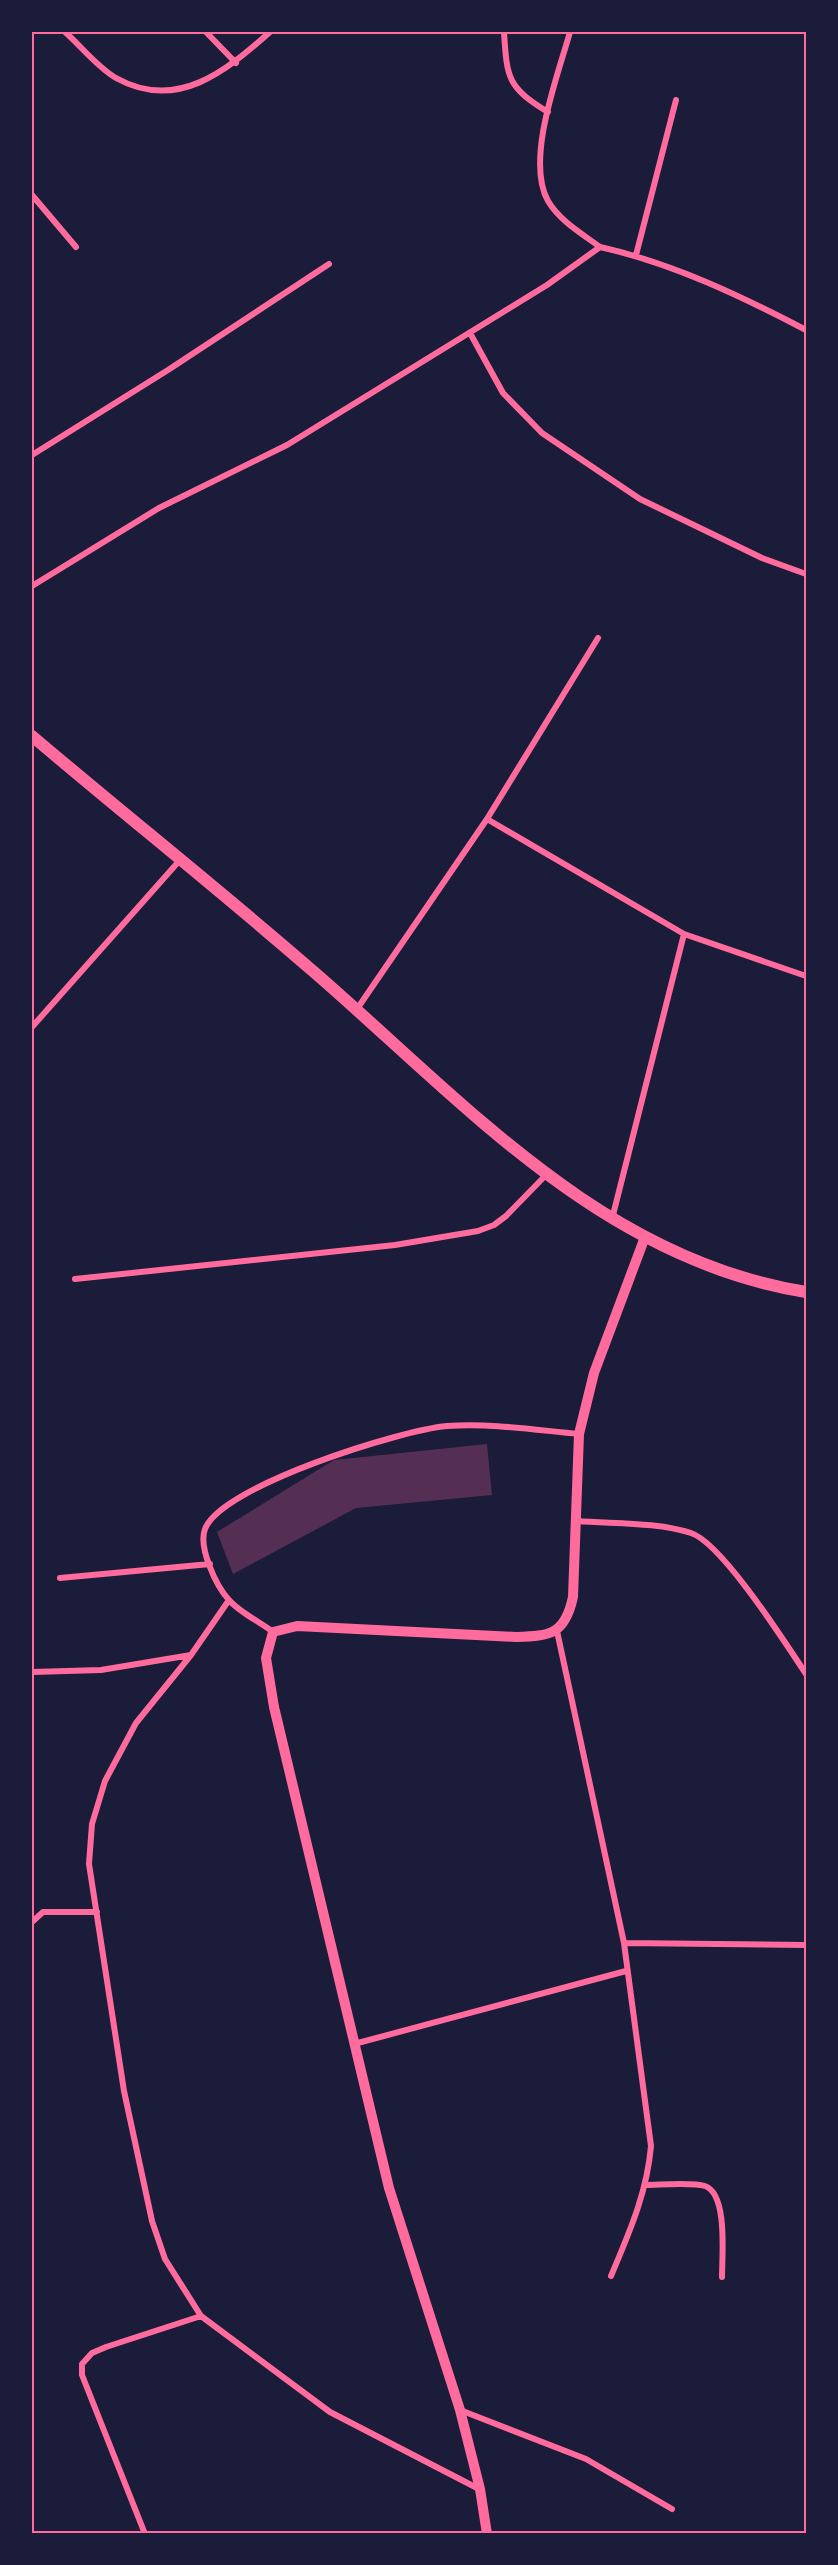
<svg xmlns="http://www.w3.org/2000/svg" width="838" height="2565" font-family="'Libre Baskerville',serif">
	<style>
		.building { fill: #542f53 }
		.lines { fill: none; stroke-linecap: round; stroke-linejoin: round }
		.minor { stroke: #ff6b9d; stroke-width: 6 }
		.tertiary { stroke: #ff6b9d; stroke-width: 10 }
		.secondary { stroke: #ff6b9d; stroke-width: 12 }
		.neatline { fill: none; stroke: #ff6b9d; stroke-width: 2 }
	</style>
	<rect width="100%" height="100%" fill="#1b1b3a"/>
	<path class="building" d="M 487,1444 L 492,1495 L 356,1508 L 233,1574 L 217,1532 L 334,1460 Z"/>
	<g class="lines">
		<path class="minor" d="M 65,32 C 81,46 97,67 116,78 C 177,112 226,71 270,32
			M 206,32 L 236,63
			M 504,32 C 507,78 507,87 548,112
			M 570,32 C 558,75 525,160 548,201 C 560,221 581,233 600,247
			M 32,195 L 76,247
			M 636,255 L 676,100
			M 470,333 L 503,393 L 542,433 L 640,499 L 762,558 L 806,574
			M 32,455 L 168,370 L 329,264
			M 32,586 L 159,508 L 287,445 L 547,285 L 600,247 C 672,263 741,296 806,330
			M 487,819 L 684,934 L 612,1219
			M 684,934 L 806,976
			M 357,1009 L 487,819 L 598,638
			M 32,1027 L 180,860
			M 75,1279 L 395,1245 L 478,1231 L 494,1225 L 506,1216 L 546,1175
			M 577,1521 C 614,1524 656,1522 691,1533 C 722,1543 786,1644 806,1674
			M 60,1578 L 210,1564
			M 229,1600 L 191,1655 L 136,1723 L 105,1781 L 92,1824 L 89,1864 L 124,2091 L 152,2221 L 165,2259 L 201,2316 L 330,2412 L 479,2489
			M 557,1631 L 624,1943 L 806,1945
			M 273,1632 C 260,1622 239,1612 229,1600 C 216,1586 198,1547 205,1529 C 221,1486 401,1430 447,1426 C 492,1423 535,1430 579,1434
			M 32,1672 L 101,1670 L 191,1655
			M 32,1922 L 43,1912 L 97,1912
			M 354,2044 L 626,1971
			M 645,2185 C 660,2185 692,2182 705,2186 C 728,2194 722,2256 722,2277
			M 611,2276 C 629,2233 647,2193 651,2146 L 624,1943
			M 460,2410 L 586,2459 L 672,2509
			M 145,2534 L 82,2375 L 82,2364 L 92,2353 L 106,2347 L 201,2316"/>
		<path class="tertiary" d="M 487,2534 L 480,2489 L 460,2410 L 389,2188 L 274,1707 L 266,1658 L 273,1632 L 297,1626 L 516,1637 C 551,1636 565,1634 573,1597 L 579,1434 L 594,1373 L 645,1237"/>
		<path class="secondary" d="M 32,736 C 125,815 221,891 314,972 C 463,1101 601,1259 806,1292"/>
	</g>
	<rect width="838" height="2565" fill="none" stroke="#1b1b3a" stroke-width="66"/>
	<rect x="33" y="33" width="772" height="2499" class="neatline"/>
</svg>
